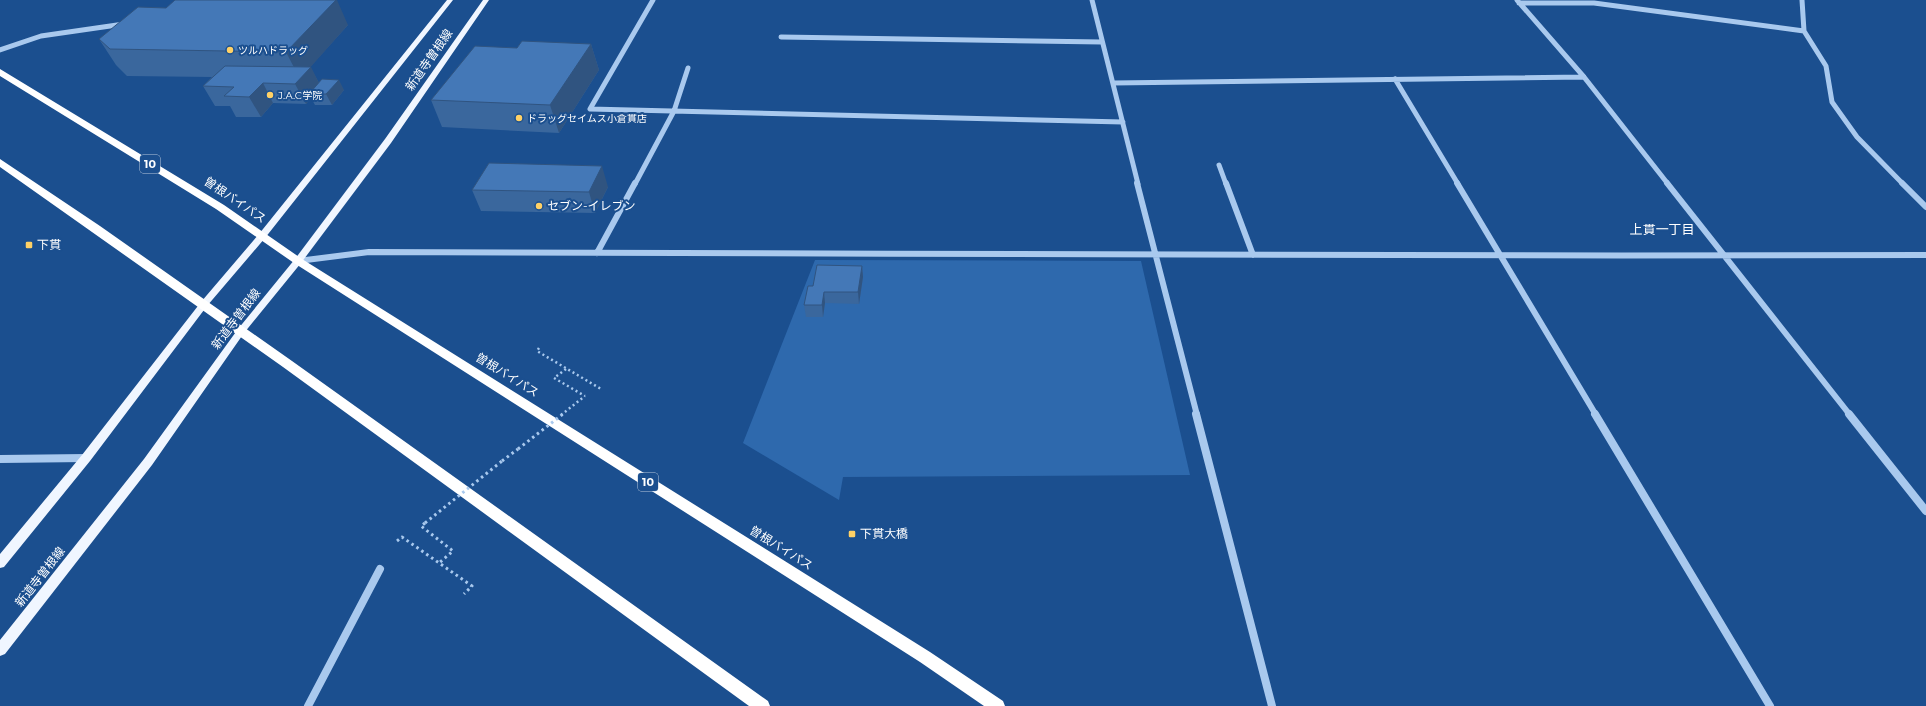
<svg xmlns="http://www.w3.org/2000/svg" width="1926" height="706" font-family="Montserrat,'Noto Sans JP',sans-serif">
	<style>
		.green { fill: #2e69ad }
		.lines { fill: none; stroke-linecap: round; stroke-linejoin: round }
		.path-far1 { stroke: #a9c9ee; stroke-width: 2.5; stroke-dasharray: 2 3; stroke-linecap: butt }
		.path { stroke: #a9c9ee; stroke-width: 3; stroke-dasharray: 2.5 3.5; stroke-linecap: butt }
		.minor-far2 { stroke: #a9c9ee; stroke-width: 5 }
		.minor-far1 { stroke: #a9c9ee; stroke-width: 6 }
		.minor { stroke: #a9c9ee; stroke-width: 8 }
		.major { fill: #f0f6ff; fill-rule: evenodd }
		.highway { fill: #fff; fill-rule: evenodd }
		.path-bridge-far1 { stroke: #a9c9ee; stroke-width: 2.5; stroke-dasharray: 2 3; stroke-linecap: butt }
		.path-bridge { stroke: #a9c9ee; stroke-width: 3; stroke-dasharray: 2.5 3.5; stroke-linecap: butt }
		.wall { fill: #3a679d }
		.shaded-wall { fill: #305480 }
		.building { fill: #4478b7; stroke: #305480 }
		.poi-dot { fill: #ffd166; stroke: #1b4f8f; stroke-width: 1.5 }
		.labels { text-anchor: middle; stroke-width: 4; stroke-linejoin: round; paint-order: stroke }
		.far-poi-label { font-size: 10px; fill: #fff; stroke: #1b4f8f; text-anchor: start }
		.shield { fill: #1b4f8f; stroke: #bbcadd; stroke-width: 1 }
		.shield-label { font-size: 11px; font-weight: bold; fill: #fff }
		.street-label { font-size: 12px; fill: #fff; stroke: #1b4f8f }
		.poi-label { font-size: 12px; fill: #fff; stroke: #1b4f8f; text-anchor: start }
		.neighbourhood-label { font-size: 13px; fill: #fff; stroke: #1b4f8f }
	</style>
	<rect width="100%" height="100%" fill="#1b4f8f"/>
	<path class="green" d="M 815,260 L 1141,261 L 1190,475 L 843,477 L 839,500 L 743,443 Z"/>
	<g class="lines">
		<path class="path-far1" d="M 539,348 L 537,351 L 601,389
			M 566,369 L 554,378 L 585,396"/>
		<path class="path" d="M 502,461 L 518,449
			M 425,523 L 421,526 L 453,551 L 439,563
			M 397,541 L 402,537 L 472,586 L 464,594"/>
		<path class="minor-far2" d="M 653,0 L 590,109 L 1123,122
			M 1092,0 L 1138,184
			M 1517,0 L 1584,77 L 1668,184
			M 1802,0 L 1804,31 L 1826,66 L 1832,102 L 1857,137 L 1903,184
			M 1519,3 L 1594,3 L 1804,31
			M 781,37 L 1102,42
			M 0,50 L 41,36 L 124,24
			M 1395,79 L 1458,184
			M 1113,83 L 1584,77
			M 1219,165 L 1226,184
			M 635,184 L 674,111 L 688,68"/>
		<path class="minor-far1" d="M 1137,183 L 1197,415
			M 1226,183 L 1253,255
			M 1457,183 L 1596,415
			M 1667,183 L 1850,415
			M 1902,183 L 1926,207
			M 597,253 L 635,183
			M 298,261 L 369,252 C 888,253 1407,257 1926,255"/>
		<path class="minor" d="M 1196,414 L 1272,706
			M 1595,414 L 1770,706
			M 1849,414 L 1926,511
			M 0,459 L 86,458
			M 308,706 L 380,569"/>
		<path class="major" d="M 447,0 L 453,0 L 265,238 L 207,306 L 90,461 L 4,567 L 0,568 L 0,554 L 82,455 L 201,302 L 259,234 Z
			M 483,0 L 489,0 L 391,143 L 301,263 L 244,333 L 152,465 L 5,654 L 0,656 L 0,640 L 144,459 L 238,329 L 295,259 L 385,139 Z"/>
		<path class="highway" d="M 0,69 L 224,205 L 302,259 L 930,652 L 1003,701 L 1005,706 L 984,706 L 920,662 L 294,263 L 216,209 L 0,76 Z
			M 0,159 L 100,226 L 292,361 L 768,701 L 770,706 L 749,706 L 283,367 L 0,167 Z"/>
		<path class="path-bridge-far1" d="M 561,415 L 585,396"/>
		<path class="path-bridge" d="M 518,449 L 563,414
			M 425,523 L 502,461"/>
	</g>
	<path class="wall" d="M 348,25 L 310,67 L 319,83 L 344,90 L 332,105 L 315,105 L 311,98 L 306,104 L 273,103 L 261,117 L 236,117 L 230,106 L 215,106 L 203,86 L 212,77 L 127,76 L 116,65 L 99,39 Z
		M 591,44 L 599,70 L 559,133 L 442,127 L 431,100 L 517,48 Z
		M 608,187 L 595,213 L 481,211 L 472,190 Z
		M 862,266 L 863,277 L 859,304 L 825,303 L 823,317 L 806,317 L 804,305 L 813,286 Z"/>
	<path class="shaded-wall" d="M 336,0 L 337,0 L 348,25 L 300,79 L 286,52 Z
		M 591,44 L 599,70 L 559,133 L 550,105 Z
		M 311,67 L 321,87 L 309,94 L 311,98 L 306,104 L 295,84 Z
		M 339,80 L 344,90 L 332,105 L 326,94 Z
		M 263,83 L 273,103 L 261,117 L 249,97 Z
		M 602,166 L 608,187 L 595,213 L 589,192 Z
		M 862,266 L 863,277 L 859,304 L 858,292 Z
		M 824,292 L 825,303 L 823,317 L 822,305 Z"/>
	<path class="building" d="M 175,0 L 336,0 L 286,52 L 110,49 L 99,39 L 138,7 L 166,8 Z
		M 522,41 L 591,44 L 550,105 L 431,100 L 475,46 L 517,48 Z
		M 225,66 L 311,67 L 295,84 L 263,83 L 249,97 L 224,96 L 234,87 L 203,86 Z
		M 322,79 L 339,80 L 326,94 L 309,94 Z
		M 489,163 L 602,166 L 589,192 L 472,190 Z
		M 817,265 L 862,266 L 858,292 L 824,292 L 822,305 L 804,305 L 808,286 L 813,286 Z"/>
	<g class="poi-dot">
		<circle cx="230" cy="50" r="4"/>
		<circle cx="270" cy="95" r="4"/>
		<circle cx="519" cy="118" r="4"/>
		<circle cx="539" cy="206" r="4"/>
		<rect x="25" y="241" width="8" height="8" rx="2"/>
		<rect x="848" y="530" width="8" height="8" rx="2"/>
	</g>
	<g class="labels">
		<g class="far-poi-label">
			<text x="238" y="54">ツルハドラッグ</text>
			<text x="278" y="99">J.A.C学院</text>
			<text x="527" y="122">ドラッグセイムス小倉貫店</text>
		</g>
		<g class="shield">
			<rect x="140" y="155" width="20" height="18" rx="3"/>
			<rect x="638" y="473" width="20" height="18" rx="3"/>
		</g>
		<g class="shield-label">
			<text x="150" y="168">10</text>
			<text x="648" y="486">10</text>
		</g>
		<g class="street-label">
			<text transform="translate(429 60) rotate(-55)" y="4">新道寺曽根線</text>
			<text transform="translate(235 200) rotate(34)" y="4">曽根バイパス</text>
			<text transform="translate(236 319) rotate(-53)" y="4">新道寺曽根線</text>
			<text transform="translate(507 375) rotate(32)" y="4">曽根バイパス</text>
			<text transform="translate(781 548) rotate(32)" y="4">曽根バイパス</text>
			<text transform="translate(40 577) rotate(-52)" y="4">新道寺曽根線</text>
		</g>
		<g class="poi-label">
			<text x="547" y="210">セブン-イレブン</text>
			<text x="37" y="249">下貫</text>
			<text x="860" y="538">下貫大橋</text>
		</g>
		<g class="neighbourhood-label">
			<text x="1662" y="234">上貫一丁目</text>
		</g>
	</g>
</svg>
